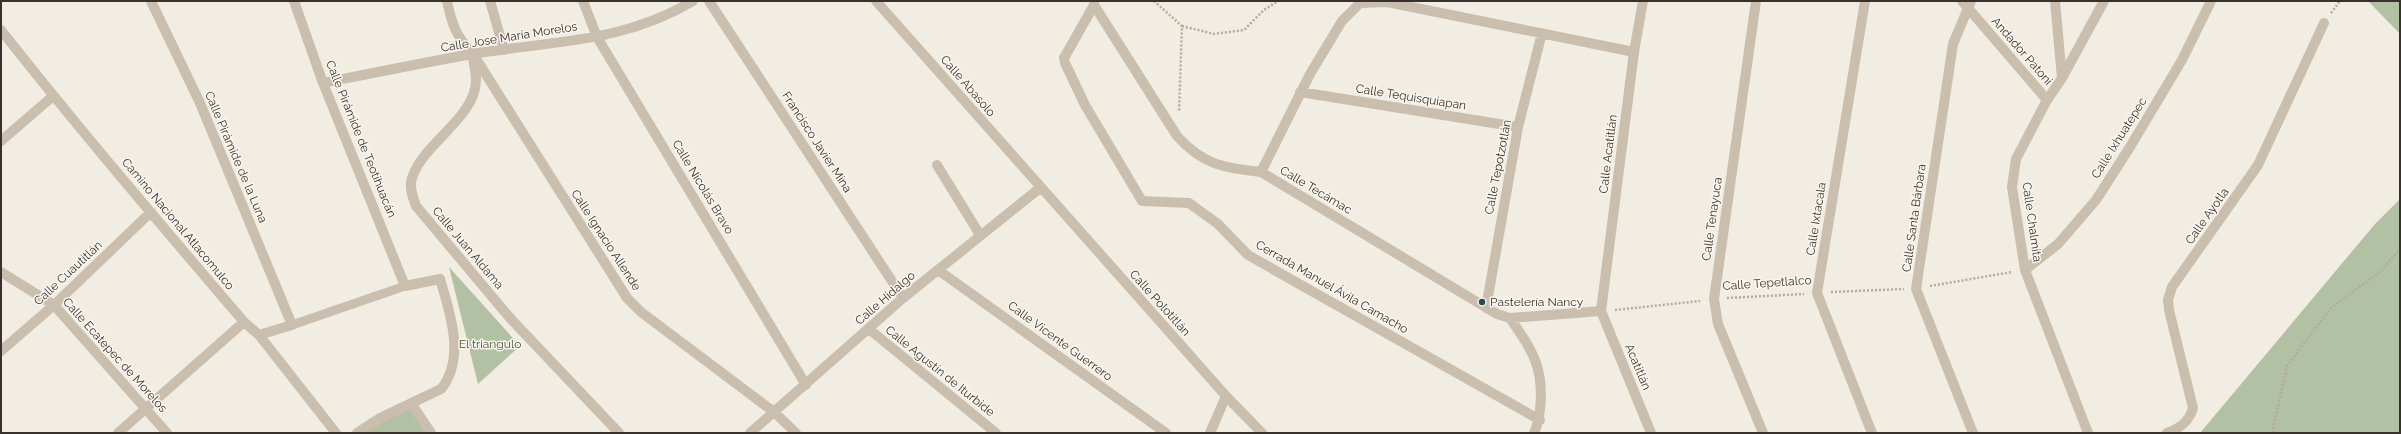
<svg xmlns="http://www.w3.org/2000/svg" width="2401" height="434" font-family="Raleway,sans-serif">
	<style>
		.green { fill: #b2c1a3 }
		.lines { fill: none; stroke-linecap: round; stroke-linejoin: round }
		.path { stroke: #b6aa99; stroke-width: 2.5; stroke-dasharray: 2 2; stroke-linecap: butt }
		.service { stroke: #cabfae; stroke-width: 9 }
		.pedestrian { stroke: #cabfae; stroke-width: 10 }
		.minor { stroke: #cabfae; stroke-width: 10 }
		.tertiary { stroke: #cabfae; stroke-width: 10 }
		.poi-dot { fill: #244c58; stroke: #faf6ef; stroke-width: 1.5 }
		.labels { text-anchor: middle; stroke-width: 3; stroke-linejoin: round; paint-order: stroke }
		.street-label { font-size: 12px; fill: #39322c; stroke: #faf6ef }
		.poi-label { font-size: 12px; fill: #39322c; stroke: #faf6ef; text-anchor: start }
		.park-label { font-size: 12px; fill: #435632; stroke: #faf6ef }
	</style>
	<rect width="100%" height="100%" fill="#f2ede2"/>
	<path class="green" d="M 2368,1 L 2400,1 L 2400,34 L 2369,2 Z
		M 2400,199 L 2400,433 L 2200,433 L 2375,224 Z
		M 449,267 L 520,346 L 478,384 Z
		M 411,403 L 431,433 L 357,433 Z"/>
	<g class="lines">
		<path class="path" d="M 1154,1 L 1182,26 L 1179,112
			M 2331,13 L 2340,1
			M 1182,26 L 1214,34 L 1244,30 L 1264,10 L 1278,1
			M 1930,286 L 2012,272
			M 1831,292 L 1904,289
			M 1727,298 L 1804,294
			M 1615,310 L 1700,301
			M 2272,433 L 2287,366 L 2331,308 L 2380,272 L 2400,249"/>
		<path class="service" d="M 292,325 L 405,286"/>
		<path class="pedestrian" d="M 1962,1 L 2047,100
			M 1064,58 L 1065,63 L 1085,105 L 1142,201 L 1189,203 L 1218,224
			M 937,165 L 980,235"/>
		<path class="minor" d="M 151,1 L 200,103 L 292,325 L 259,335
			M 294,1 L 323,83 L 405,286 L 440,279 C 450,313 466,358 441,389 L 380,418 L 357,433
			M 447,1 C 452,25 456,36 473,54 L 627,298 L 641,312 L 774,412 L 796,433
			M 490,1 L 504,50
			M 583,1 L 597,37 L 806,385
			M 709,1 L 903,298
			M 876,1 L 1226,396 L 1262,433
			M 1756,1 L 1714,299 L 1718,324 L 1763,433
			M 1865,1 L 1817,293 L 1872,433
			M 1971,1 L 1953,44 L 1916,289 L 1973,433
			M 2055,1 L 2062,78
			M 1094,5 L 1177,136 C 1203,165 1224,168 1261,172 L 1497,314 L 1510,318 L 1601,311
			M 1,30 C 79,129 162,226 244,322 L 259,335 L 336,433
			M 473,58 C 474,65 476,73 476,80 C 476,119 418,146 411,182 C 410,190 413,198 416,206 L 510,318 L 619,433
			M 1064,58 L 1094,5 L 1094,1
			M 323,83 C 373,73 422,63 472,54 C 551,41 623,43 693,1
			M 1300,92 L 1518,127
			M 1,141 L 53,96
			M 1261,172 L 1310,74 L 1342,21 L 1360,3 L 1387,2 L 1634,52
			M 1218,224 L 1248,255 L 1540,420
			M 938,270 L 1166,433
			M 2025,270 L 2058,244 L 2096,200 L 2130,147 L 2182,60 L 2211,1
			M 1486,308 L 1518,127 L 1542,33
			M 1510,318 C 1520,333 1532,349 1537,366 C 1543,386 1542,415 1534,433
			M 869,329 L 996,433
			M 1,351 L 54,305 L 151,212
			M 411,403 L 431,433
			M 118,433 L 244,322
			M 750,433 L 903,298 L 1040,188
			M 1210,433 L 1226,396
			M 2088,433 L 2025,270 L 2012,187 L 2016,159 L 2047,100 L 2062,78 L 2104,1
			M 2167,433 C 2180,428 2189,422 2193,408 L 2169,310 L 2168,300 L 2172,287 L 2258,165 L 2324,23"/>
		<path class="tertiary" d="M 1643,1 L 1634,52 L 1601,311 L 1651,433
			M 1,272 L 54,305 L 167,433"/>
	</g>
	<circle class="poi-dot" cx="1482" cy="302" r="4"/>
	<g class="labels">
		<g class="street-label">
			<text transform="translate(509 37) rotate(-9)" y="4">Calle Jose María Morelos</text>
			<text transform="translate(2022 51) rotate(49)" y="4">Andador Patoni</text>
			<text transform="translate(968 86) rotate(49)" y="4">Calle Abasolo</text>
			<text transform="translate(1411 97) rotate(9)" y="4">Calle Tequisquiapan</text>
			<text transform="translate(2119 138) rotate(-58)" y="4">Calle Ixhuatepec</text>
			<text transform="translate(361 139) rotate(68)" y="4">Calle Pirámide de Teotihuacán</text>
			<text transform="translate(817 142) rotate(57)" y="4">Francisco Javier Mina</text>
			<text transform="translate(1608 154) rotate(-83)" y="4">Calle Acatitlán</text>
			<text transform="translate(236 157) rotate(67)" y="4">Calle Pirámide de la Luna</text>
			<text transform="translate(1498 167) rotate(-79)" y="4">Calle Tepotzotlán</text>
			<text transform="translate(703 187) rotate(59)" y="4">Calle Nicolás Bravo</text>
			<text transform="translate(1316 190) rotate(31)" y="4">Calle Tecámac</text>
			<text transform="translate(2207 216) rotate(-55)" y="4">Calle Ayotla</text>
			<text transform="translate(1914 218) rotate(-82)" y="4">Calle Santa Bárbara</text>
			<text transform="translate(1712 219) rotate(-82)" y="4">Calle Tenayuca</text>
			<text transform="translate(1816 219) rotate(-81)" y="4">Calle Ixtacala</text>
			<text transform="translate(2032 222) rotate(82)" y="4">Calle Chalmita</text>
			<text transform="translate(178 224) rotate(50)" y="4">Camino Nacional Atlacomulco</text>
			<text transform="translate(606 240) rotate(57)" y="4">Calle Ignacio Allende</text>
			<text transform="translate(468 248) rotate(50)" y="4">Calle Juan Aldama</text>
			<text transform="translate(68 273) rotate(-43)" y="4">Calle Cuautitlán</text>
			<text transform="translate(1767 283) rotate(-4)" y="4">Calle Tepetlalco</text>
			<text transform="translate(1332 287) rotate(30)" y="4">Cerrada Manuel Ávila Camacho</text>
			<text transform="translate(885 298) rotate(-41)" y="4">Calle Hidalgo</text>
			<text transform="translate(1160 303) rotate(48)" y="4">Calle Polotitlán</text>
			<text transform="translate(1060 341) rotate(36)" y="4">Calle Vicente Guerrero</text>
			<text transform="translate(115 355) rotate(48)" y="4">Calle Ecatepec de Morelos</text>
			<text transform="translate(1638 367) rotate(67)" y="4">Acatitlán</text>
			<text transform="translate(940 371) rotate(39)" y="4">Calle Agustín de Iturbide</text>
		</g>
		<g class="poi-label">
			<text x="1490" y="306">Pastelería Nancy</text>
		</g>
		<g class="park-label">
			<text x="490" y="348">El triangulo</text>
		</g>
	</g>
	<rect width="2401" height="434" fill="none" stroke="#39322c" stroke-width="4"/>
</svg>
